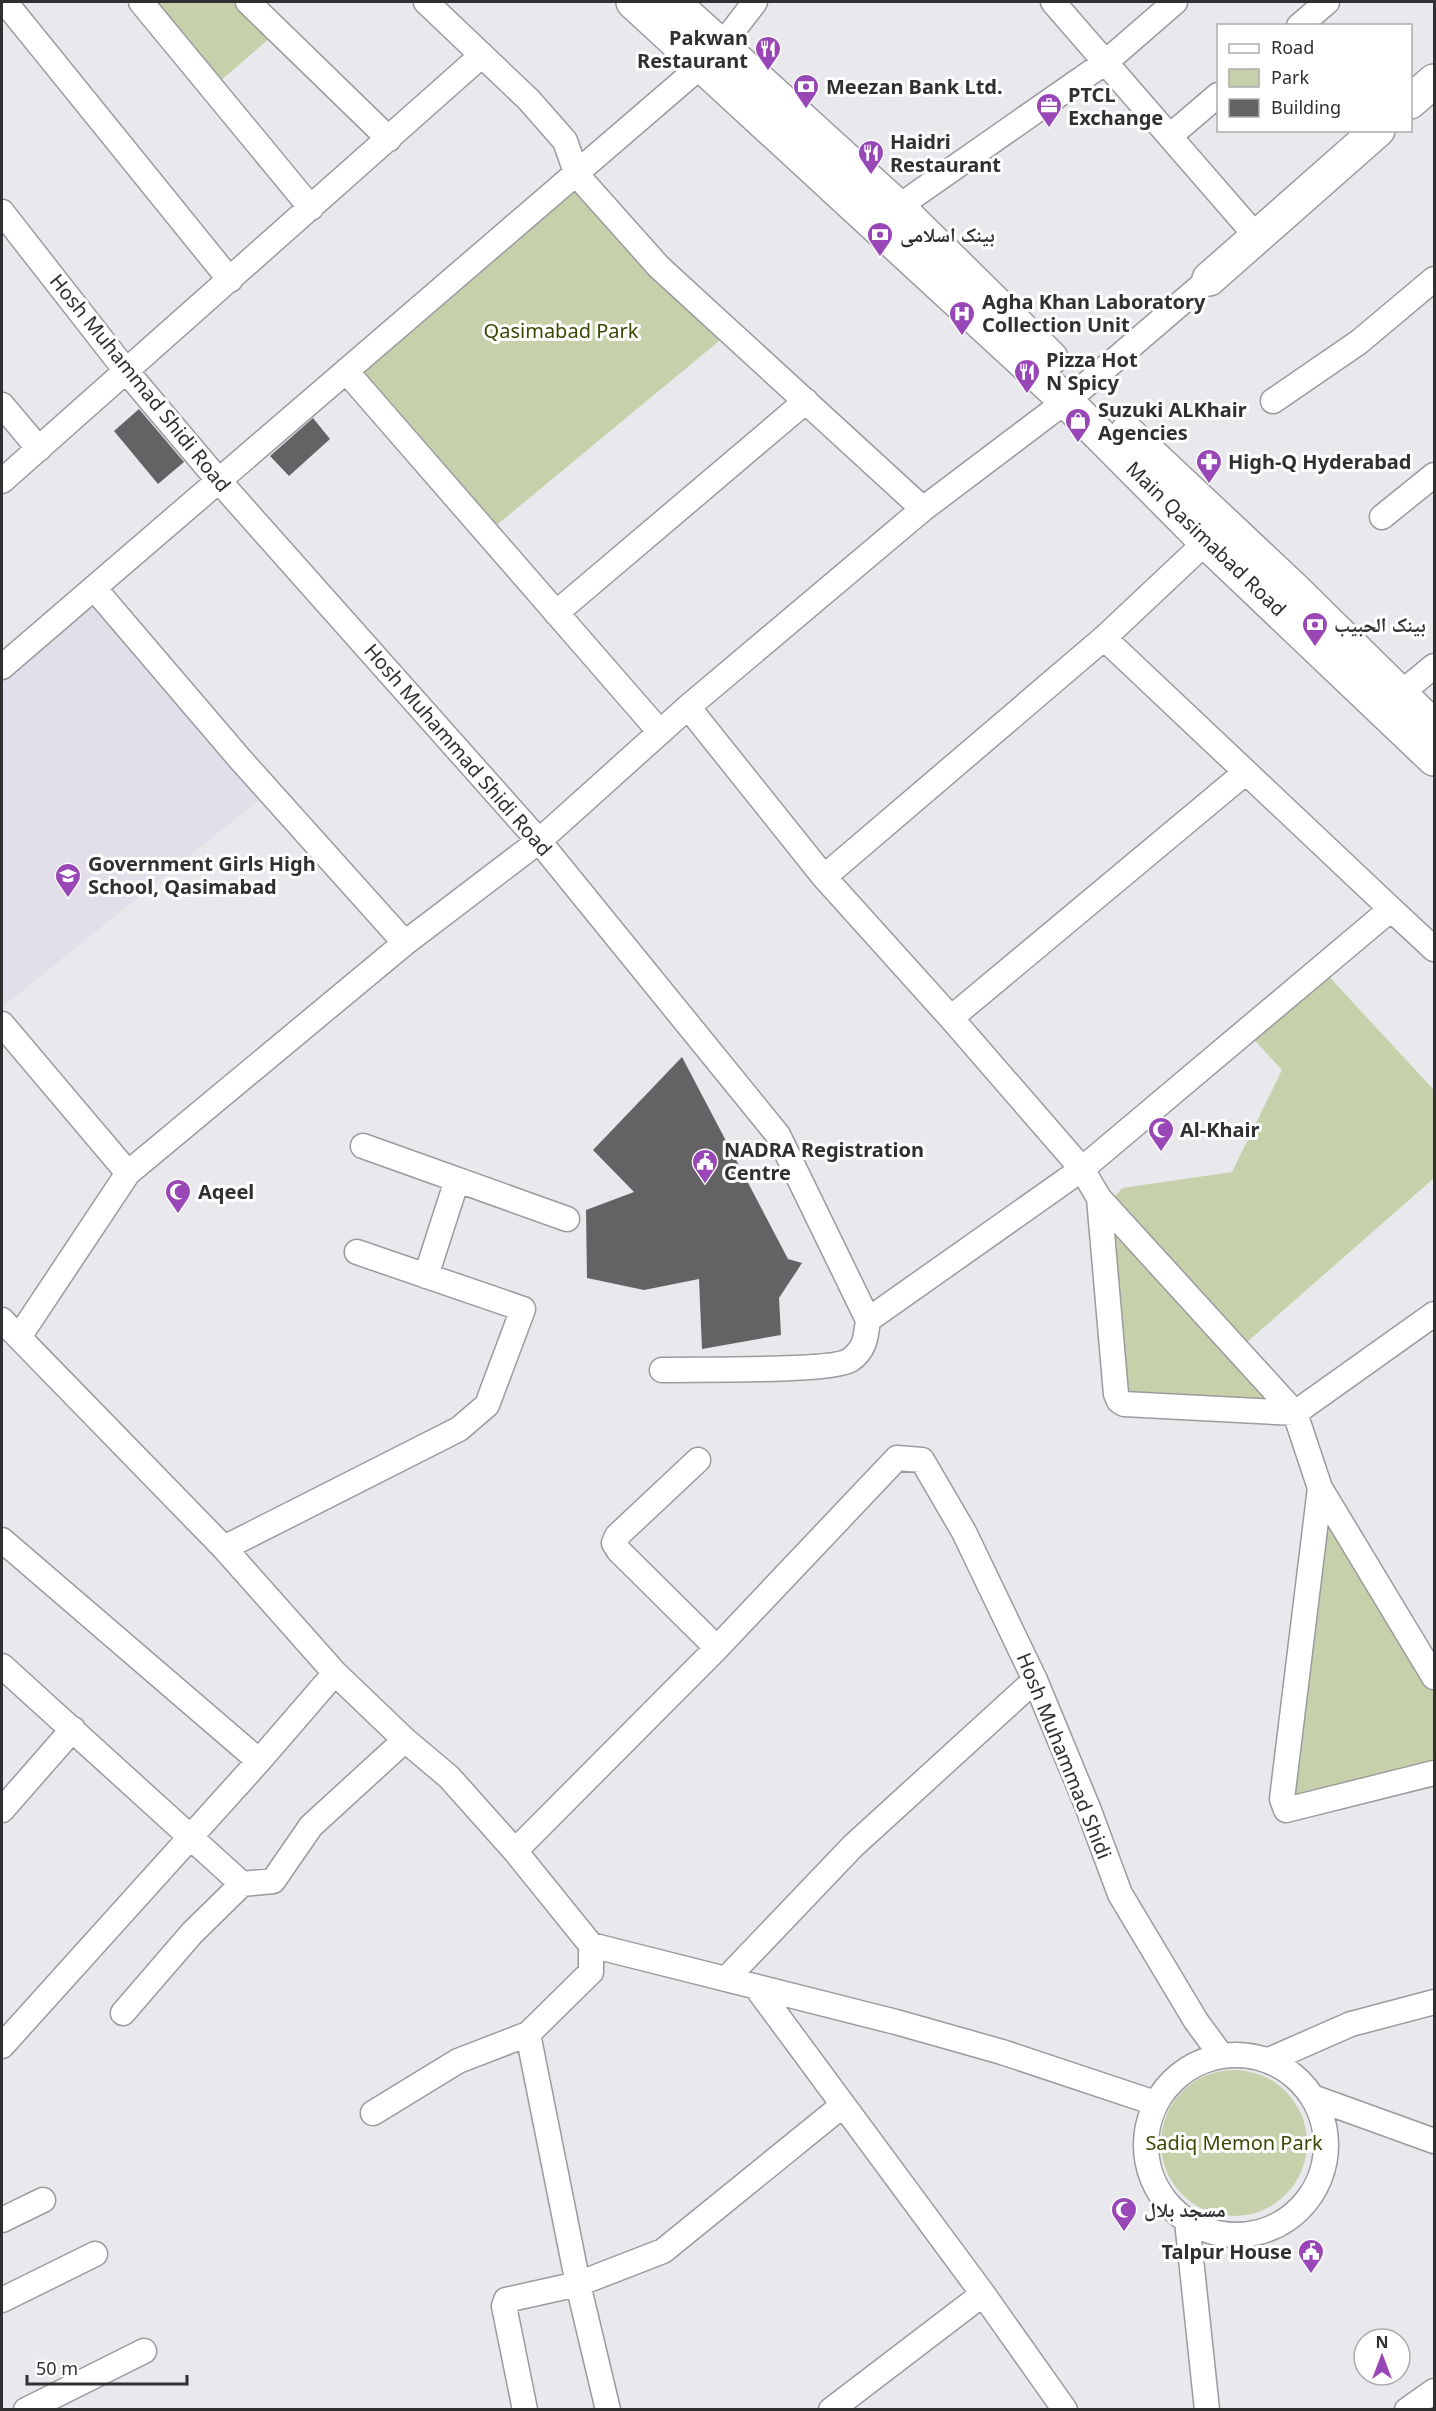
<svg xmlns="http://www.w3.org/2000/svg" width="1436" height="2411" font-family="'Noto Sans','Noto Naskh Arabic',sans-serif">
	<style>
		.built { fill: #e2deea }
		.green { fill: #c6d1ac }
		.building { fill: #656265 }
		.lines { fill: none; stroke-linecap: round; stroke-linejoin: round }
		.street-casing { stroke: #9b9a9e; stroke-width: 27 }
		.secondary-casing { stroke: #9b9a9e; stroke-width: 36 }
		.street { stroke: #fff; stroke-width: 24 }
		.secondary { stroke: #fff; stroke-width: 33 }
		.labels { text-anchor: middle; stroke-width: 6; stroke-linejoin: round; paint-order: stroke }
		.poi-label { font-size: 20px; font-weight: bold; fill: #302f31; stroke: #fff; text-anchor: start }
		.park-label { font-size: 20px; fill: #3a4804; stroke: #fff }
		.street-label { font-size: 20px; fill: #302f31; stroke: #fff }
	</style>
	<rect width="100%" height="100%" fill="#e9e8ec"/>
	<path class="built" d="M 94,588 L 269,792 L 2,1007 L 2,667 Z"/>
	<path class="green" d="M 141,2 L 248,2 L 278,31 L 212,88 Z
		M 577,175 L 730,332 L 487,533 L 346,371 Z
		M 1321,968 L 1434,1090 L 1434,1178 L 1238,1350 L 1295,1413 L 1124,1404 L 1107,1206 L 1122,1188 L 1232,1172 L 1282,1070 L 1246,1031 Z
		M 1320,1488 L 1434,1677 L 1434,1772 L 1286,1810 Z
		M1161 2143a73 73 0 1 1 146 0a73 73 0 1 1-146 0Z"/>
	<path class="building" d="M 139,409 L 184,462 L 158,484 L 114,431 Z
		M 313,418 L 330,439 L 289,476 L 270,456 Z
		M 682,1057 L 788,1259 L 802,1263 L 779,1298 L 781,1335 L 702,1349 L 699,1279 L 644,1290 L 587,1278 L 586,1210 L 634,1192 L 593,1150 Z"/>
	<g class="lines">
		<defs>
			<path id="street" d="M 5,2 L 230,280
				M 141,2 L 311,208
				M 248,2 L 389,139
				M 426,2 L 529,100 L 565,141 L 577,175 L 659,267 L 923,509 L 1066,401
				M 1053,2 L 1257,237
				M 1299,26 L 1327,2
				M 1170,136 L 1218,95
				M 898,207 L 1107,61 L 1175,2
				M 2,212 L 127,372 L 219,481 L 539,841 L 778,1135 L 868,1320
				M 346,371 L 660,732
				M 1081,389 L 1209,279
				M 1273,401 L 1359,342 L 1434,279
				M 2,405 L 39,449
				M 2,481 L 482,55
				M 1382,517 L 1434,475
				M 94,588 L 240,759 L 405,943 L 539,841 L 688,707 L 923,509
				M 556,613 L 806,401
				M 1104,638 L 1206,542
				M 2,667 L 702,65 L 721,46 L 755,2
				M 1400,694 L 1434,666
				M 824,877 L 951,1018 L 1082,1169 L 1099,1198 L 1295,1413 L 1320,1488 L 1434,1677
				M 1391,909 L 1434,949
				M 951,1018 L 1246,772
				M 2,1024 L 128,1173 L 19,1337
				M 363,1146 L 567,1219
				M 128,1173 L 405,943
				M 1099,1198 L 1116,1394 L 1119,1401 L 1124,1404 L 1295,1413 L 1434,1314
				M 426,1276 L 457,1180
				M 2,1320 L 224,1548 L 335,1673 L 405,1740 L 449,1777 L 515,1851 L 591,1945 L 896,2022 L 1002,2052 L 1155,2103
				M 662,1370 C 692,1369 833,1372 850,1360 C 865,1350 866,1337 868,1320 L 1082,1169 L 1391,909 L 1104,638 L 824,877 L 688,707
				M 698,1460 L 617,1536 L 614,1543 L 619,1551 L 717,1648
				M 1320,1488 L 1282,1799 L 1286,1810 L 1434,1773
				M 2,1540 L 259,1761
				M 224,1548 L 459,1429 L 487,1405 L 523,1309 L 357,1252
				M 2,1666 L 242,1884 L 273,1881 L 311,1826 L 405,1740
				M 2,1810 L 73,1729
				M 515,1851 L 717,1648 L 897,1458 L 922,1460 L 964,1532 L 1035,1680 L 1088,1808 L 1120,1894 L 1196,2021 L 1221,2055
				M 727,1978 L 853,1846 L 1035,1680
				M 756,1987 L 983,2294 L 1065,2410
				M 123,2013 L 192,1933 L 242,1884
				M 528,2034 L 578,2284 L 608,2410
				M 2,2046 L 259,1761 L 335,1673
				M1146 2145a90 90 0 1 1 180 0a90 90 0 1 1-180 0Z
				M 1269,2060 L 1351,2024 L 1434,2002
				M 1315,2098 L 1434,2141
				M 373,2113 L 458,2061 L 528,2034 L 591,1972 L 591,1945
				M 2,2220 L 43,2200
				M 1187,2221 L 1207,2410
				M 2,2300 L 95,2254
				M 26,2410 L 144,2351
				M 525,2410 L 504,2306 L 506,2300 L 578,2284 L 663,2251 L 843,2105
				M 831,2410 L 983,2294
				M 1407,2410 L 1434,2391"/>
			<path id="secondary" d="M 633,2 L 1066,401 L 1206,542 L 1434,759
				M 673,2 L 898,207 L 1051,358
				M 1410,102 L 1434,81
				M 1209,279 L 1378,130
				M 1127,432 L 1294,589 L 1434,727"/>
		</defs>
		<use href="#street" class="street-casing"/>
		<use href="#secondary" class="secondary-casing"/>
		<use href="#street" class="street"/>
		<use href="#secondary" class="secondary"/>
	</g>
	<defs>
		<symbol id="restaurant-pin" viewBox="-11 -11 22 30"><path d="M0 17L-7.5 6A9.5 9.5 0 1 1 7.5 6Z" fill="#9947b6" stroke="#fff"/><path d="M-5-6h1v4h1v-4h1v4h1v-4h1v5L-1.5 .5V6h-2V.5L-5-1ZM5-6V6H3V1.5H1.5Q1.5-4 5-6Z" fill="#fff"/></symbol>
		<symbol id="bank-pin" viewBox="-11 -11 22 30"><path d="M0 17L-7.5 6A9.5 9.5 0 1 1 7.5 6Z" fill="#9947b6" stroke="#fff"/><path d="M-6-4H6V4H-6ZM0-2.3a2.3 2.3 0 1 0 0 4.6a2.3 2.3 0 1 0 0-4.6Z" fill="#fff"/></symbol>
		<symbol id="office-pin" viewBox="-11 -11 22 30"><path d="M0 17L-7.5 6A9.5 9.5 0 1 1 7.5 6Z" fill="#9947b6" stroke="#fff"/><path d="M-6-3h4V-5.5h4V-3h4V5H-6ZM-1-4.5V-3h2v-1.5ZM-6 0V1H6V0Z" fill="#fff"/></symbol>
		<symbol id="hospital-pin" viewBox="-11 -11 22 30"><path d="M0 17L-7.5 6A9.5 9.5 0 1 1 7.5 6Z" fill="#9947b6" stroke="#fff"/><path d="M-5-5h3v3.5h4V-5h3V5h-3V1.5h-4V5h-3Z" fill="#fff"/></symbol>
		<symbol id="shop-pin" viewBox="-11 -11 22 30"><path d="M0 17L-7.5 6A9.5 9.5 0 1 1 7.5 6Z" fill="#9947b6" stroke="#fff"/><path d="M-5-2.5h2.3a2.7 3.5 0 0 1 5.4 0H5L5.5 6h-11ZM-1.5-2.5h3a1.5 2.3 0 0 0-3 0Z" fill="#fff"/></symbol>
		<symbol id="pharmacy-pin" viewBox="-11 -11 22 30"><path d="M0 17L-7.5 6A9.5 9.5 0 1 1 7.5 6Z" fill="#9947b6" stroke="#fff"/><path d="M-2-6h4v4h4v4h-4v4h-4v-4h-4v-4h4Z" fill="#fff"/></symbol>
		<symbol id="school-pin" viewBox="-11 -11 22 30"><path d="M0 17L-7.5 6A9.5 9.5 0 1 1 7.5 6Z" fill="#9947b6" stroke="#fff"/><path d="M0-5L7-2L0 1L-7-2ZM-4 1L0 2.5L4 1V4Q0 6-4 4Z" fill="#fff"/></symbol>
		<symbol id="mosque-pin" viewBox="-11 -11 22 30"><path d="M0 17L-7.5 6A9.5 9.5 0 1 1 7.5 6Z" fill="#9947b6" stroke="#fff"/><path d="M3.5-4.9A6 6 0 1 0 3.5 4.9A5 5 0 1 1 3.5-4.9Z" fill="#fff"/></symbol>
		<symbol id="civic-pin" viewBox="-11 -11 22 30"><path d="M0 17L-7.5 6A9.5 9.5 0 1 1 7.5 6Z" fill="#9947b6" stroke="#fff"/><path d="M-.6-6.5H3V-4.5H.6V-3L4-1V1h2V6H-6V1h2V-1L-.6-3ZM-1.2 2.5V6h2.4V2.5Z" fill="#fff"/></symbol>
	</defs>
	<g fill-rule="evenodd">
		<use href="#restaurant-pin" x="753" y="34" width="30" height="40"/>
		<use href="#bank-pin" x="791" y="72" width="30" height="40"/>
		<use href="#office-pin" x="1034" y="91" width="30" height="40"/>
		<use href="#restaurant-pin" x="856" y="138" width="30" height="40"/>
		<use href="#bank-pin" x="865" y="220" width="30" height="40"/>
		<use href="#hospital-pin" x="947" y="299" width="30" height="40"/>
		<use href="#restaurant-pin" x="1012" y="357" width="30" height="40"/>
		<use href="#shop-pin" x="1063" y="406" width="30" height="40"/>
		<use href="#pharmacy-pin" x="1194" y="447" width="30" height="40"/>
		<use href="#bank-pin" x="1300" y="610" width="30" height="40"/>
		<use href="#school-pin" x="53" y="861" width="30" height="40"/>
		<use href="#mosque-pin" x="1146" y="1115" width="30" height="40"/>
		<use href="#civic-pin" x="690" y="1147" width="30" height="40"/>
		<use href="#mosque-pin" x="163" y="1177" width="30" height="40"/>
		<use href="#mosque-pin" x="1109" y="2195" width="30" height="40"/>
		<use href="#civic-pin" x="1296" y="2237" width="30" height="40"/>
	</g>
	<g class="labels">
		<g class="poi-label">
			<text x="748" y="45" text-anchor="end">Pakwan<tspan x="748" dy="23">Restaurant</tspan></text>
			<text x="826" y="94">Meezan Bank Ltd.</text>
			<text x="1068" y="102">PTCL<tspan x="1068" dy="23">Exchange</tspan></text>
			<text x="890" y="149">Haidri<tspan x="890" dy="23">Restaurant</tspan></text>
			<text x="900" y="242">بینک اسلامی</text>
			<text x="982" y="309">Agha Khan Laboratory<tspan x="982" dy="23">Collection Unit</tspan></text>
			<text x="1046" y="367">Pizza Hot<tspan x="1046" dy="23">N Spicy</tspan></text>
			<text x="1098" y="417">Suzuki ALKhair<tspan x="1098" dy="23">Agencies</tspan></text>
			<text x="1228" y="469">High-Q Hyderabad</text>
			<text x="1334" y="632">بينک الحبيب</text>
			<text x="88" y="871">Government Girls High<tspan x="88" dy="23">School, Qasimabad</tspan></text>
			<text x="1180" y="1137">Al-Khair</text>
			<text x="724" y="1157">NADRA Registration<tspan x="724" dy="23">Centre</tspan></text>
			<text x="198" y="1199">Aqeel</text>
			<text x="1144" y="2217">مسجد بلال</text>
			<text x="1292" y="2259" text-anchor="end">Talpur House</text>
		</g>
		<g class="park-label">
			<text x="561" y="338">Qasimabad Park</text>
			<text x="1234" y="2150">Sadiq Memon Park</text>
		</g>
		<g class="street-label">
			<text transform="translate(140 383) rotate(51)" y="7">Hosh Muhammad Shidi Road</text>
			<text transform="translate(1206 539) rotate(44)" y="7">Main Qasimabad Road</text>
			<text transform="translate(458 750) rotate(49)" y="7">Hosh Muhammad Shidi Road</text>
			<text transform="translate(1064 1756) rotate(68)" y="7">Hosh Muhammad Shidi</text>
		</g>
	</g>
	<rect width="1436" height="2411" fill="none" stroke="#302f31" stroke-width="6"/>
	<rect x="1217" y="24" width="195" height="108" fill="#ffffff" stroke="#acacad" stroke-width="1.5"/>
	<rect x="1229" y="44" width="30" height="9" fill="#ffffff" stroke="#acacad" stroke-width="1.5"/>
	<text x="1271" y="54" font-size="18" fill="#302f31">Road</text>
	<rect x="1229" y="69" width="30" height="18" fill="#c6d1ac" stroke="#acacad" stroke-width="1.5"/>
	<text x="1271" y="84" font-size="18" fill="#302f31">Park</text>
	<rect x="1229" y="99" width="30" height="18" fill="#656265" stroke="#acacad" stroke-width="1.5"/>
	<text x="1271" y="114" font-size="18" fill="#302f31">Building</text>
	<g transform="translate(1382 2357)"><circle r="28" fill="#ffffff" stroke="#acacad" stroke-width="1.5"/>
	<path d="M0-4.5L10 22L0 15L-10 22Z" fill="#9947b6"/>
	<text y="-9" font-size="16" font-weight="bold" text-anchor="middle" fill="#302f31">N</text>
	</g>
	<path d="M27 2375v9h160v-9" fill="none" stroke="#302f31" stroke-width="3"/>
	<text x="36" y="2375" font-size="18" fill="#302f31" stroke="#ffffff" stroke-width="4.5" paint-order="stroke">50 m</text>
</svg>
